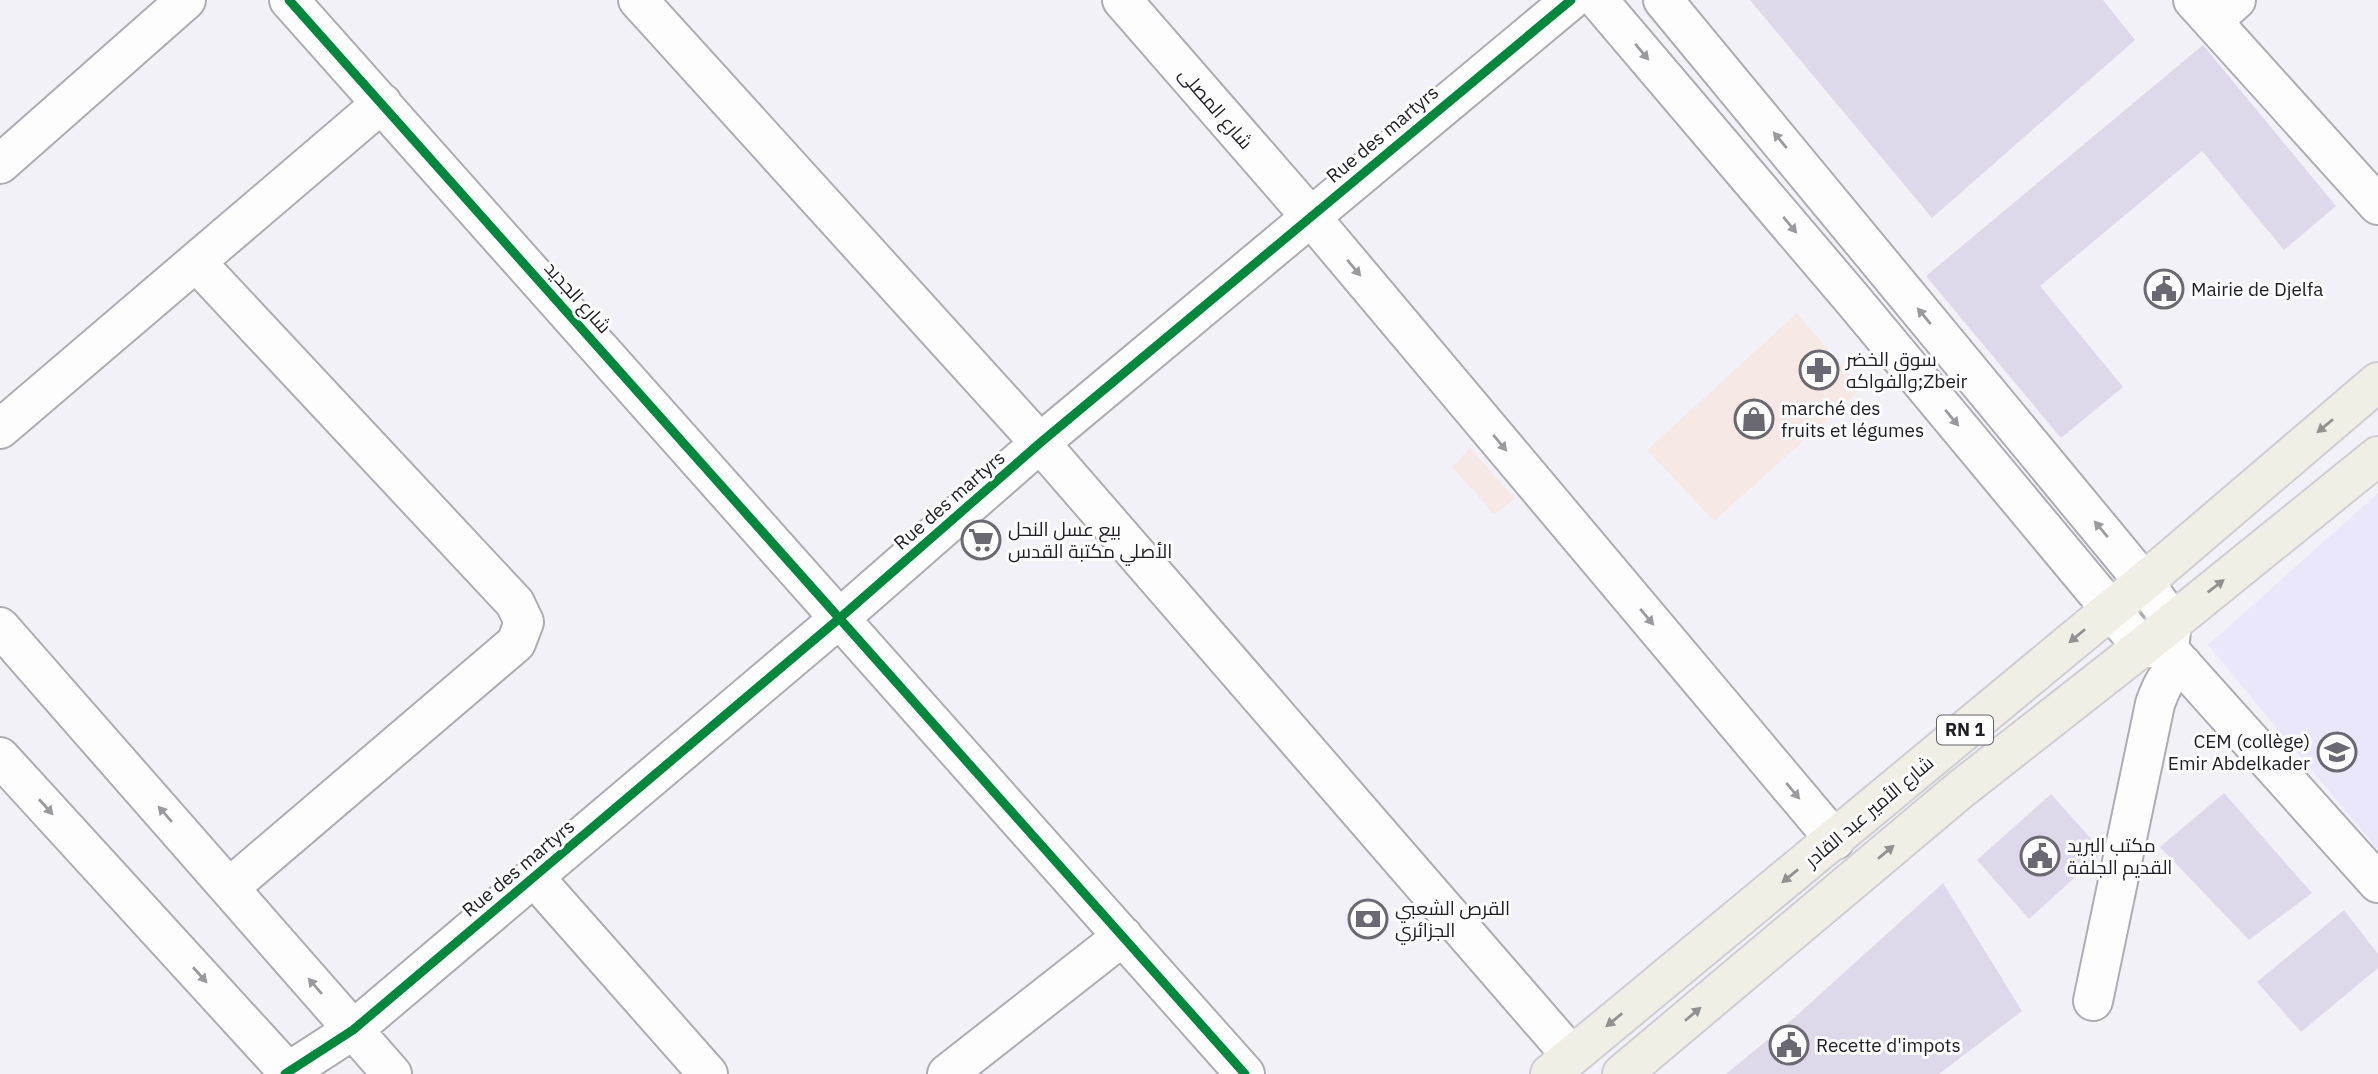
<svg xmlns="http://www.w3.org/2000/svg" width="2378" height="1074" font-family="'IBM Plex Sans',Cairo,sans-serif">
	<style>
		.commercial { fill: #f5e8e5 }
		.built { fill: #ebe7fb }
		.building { fill: #ddd9ea }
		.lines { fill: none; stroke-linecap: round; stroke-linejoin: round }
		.minor-casing { stroke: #adacb3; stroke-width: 42 }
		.major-casing { stroke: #ceced2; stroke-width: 42 }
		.minor { stroke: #fdfdfe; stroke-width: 38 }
		.major { stroke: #f1eee5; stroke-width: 38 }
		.cycleway-casing { stroke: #fdfdfd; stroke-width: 13 }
		.cycleway { stroke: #00873e; stroke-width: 9 }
		.oneway { fill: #9a9a9e }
		.oneway2 { fill: #939190 }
		.labels { text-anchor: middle; stroke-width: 6; stroke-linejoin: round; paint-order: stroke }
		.shield { fill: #fdfdfd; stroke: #636268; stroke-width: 2 }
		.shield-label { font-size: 18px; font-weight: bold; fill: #212028 }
		.street-label { font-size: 19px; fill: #212028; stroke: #fdfdfd }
		.poi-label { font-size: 19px; fill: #212028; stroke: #fdfdfd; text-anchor: start }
	</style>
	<rect width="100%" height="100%" fill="#f2f1f8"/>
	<path class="commercial" d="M 1797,313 L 1861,389 L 1714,521 L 1647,450 Z
		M 1470,448 L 1515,499 L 1494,514 L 1452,467 Z"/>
	<path class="built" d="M 2378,493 L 2378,850 L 2208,645 Z"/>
	<path class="building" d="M 1750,0 L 2103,0 L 2135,40 L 1932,218 Z
		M 2203,45 L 2336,206 L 2284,250 L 2202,151 L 2040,286 L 2123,387 L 2061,438 L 1926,276 Z
		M 2224,793 L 2312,893 L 2249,940 L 2160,847 Z
		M 2051,794 L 2103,852 L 2029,919 L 1977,860 Z
		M 1943,883 L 2022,1011 L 1939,1074 L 1726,1074 L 1795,1017 Z
		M 2344,910 L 2378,954 L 2378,968 L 2301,1032 L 2257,982 Z"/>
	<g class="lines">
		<defs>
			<path id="minor" d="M 289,0 L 1245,1074
				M 638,0 L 1040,443 L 1571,1055
				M 1122,0 L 1310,216 L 1835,840
				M 1598,0 L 1854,301 L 2142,647 L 2169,650 L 2378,883
				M 1663,0 L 2144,582 L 2172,621 L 2169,650
				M 2193,0 L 2378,205
				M 2212,21 L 2236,0
				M 0,164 L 186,0
				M 196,262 L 515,603 L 524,622 L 516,643 L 230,887
				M 0,429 L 382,103
				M 0,627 L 392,1074
				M 0,757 L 290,1074
				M 534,877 L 708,1074
				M 2093,1001 L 2155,704 C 2161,687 2167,674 2182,664
				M 285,1074 L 353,1030 L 841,617 L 1040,443 L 1571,0
				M 947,1074 L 1123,936"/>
			<path id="major" d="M 1550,1074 L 2144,582 L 2378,382
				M 1622,1074 L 1961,789 L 2142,647 L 2378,456"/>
		</defs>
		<use href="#minor" class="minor-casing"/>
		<use href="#major" class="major-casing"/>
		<use href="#minor" class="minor"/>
		<use href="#major" class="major"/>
		<defs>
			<path id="cycleway" d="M 289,0 L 1245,1074
				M 285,1074 L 353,1030 L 841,617 L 1040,443 L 1571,0"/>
		</defs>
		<use href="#cycleway" class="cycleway-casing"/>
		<use href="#cycleway" class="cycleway"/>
	</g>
	<defs><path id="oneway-solid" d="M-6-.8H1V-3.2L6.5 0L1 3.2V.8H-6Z" transform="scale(1.75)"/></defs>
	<g class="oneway">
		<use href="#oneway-solid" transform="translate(1642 52) rotate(50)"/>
		<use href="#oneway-solid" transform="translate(1780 140) rotate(-130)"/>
		<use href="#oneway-solid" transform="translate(1790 225) rotate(50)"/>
		<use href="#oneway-solid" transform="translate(1354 268) rotate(50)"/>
		<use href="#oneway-solid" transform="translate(1924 316) rotate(-130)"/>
		<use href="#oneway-solid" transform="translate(1952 418) rotate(50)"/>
		<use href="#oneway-solid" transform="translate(1500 443) rotate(50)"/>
		<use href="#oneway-solid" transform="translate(2101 529) rotate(-130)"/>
		<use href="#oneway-solid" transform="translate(1647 617) rotate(50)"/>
		<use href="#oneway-solid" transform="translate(1793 791) rotate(50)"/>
		<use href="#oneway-solid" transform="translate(46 807) rotate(48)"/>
		<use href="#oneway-solid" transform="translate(165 814) rotate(-131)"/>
		<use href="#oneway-solid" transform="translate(200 975) rotate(48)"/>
		<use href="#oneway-solid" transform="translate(315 986) rotate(-131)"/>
	</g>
	<g class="oneway2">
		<use href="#oneway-solid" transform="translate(2325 426) rotate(140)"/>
		<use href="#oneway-solid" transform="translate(2216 586) rotate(-38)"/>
		<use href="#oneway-solid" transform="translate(2077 636) rotate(140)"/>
		<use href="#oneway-solid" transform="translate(1886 852) rotate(-40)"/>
		<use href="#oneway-solid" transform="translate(1790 876) rotate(141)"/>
		<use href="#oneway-solid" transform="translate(1693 1014) rotate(-40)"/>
		<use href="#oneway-solid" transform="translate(1614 1020) rotate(141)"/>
	</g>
	<defs>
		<symbol id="civic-ring" viewBox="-11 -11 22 22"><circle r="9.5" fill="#fdfdfd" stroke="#6a6971" stroke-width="1.5"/><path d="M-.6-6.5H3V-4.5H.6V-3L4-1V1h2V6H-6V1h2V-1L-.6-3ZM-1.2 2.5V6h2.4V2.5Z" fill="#6a6971"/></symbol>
		<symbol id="pharmacy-ring" viewBox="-11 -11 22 22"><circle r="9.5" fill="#fdfdfd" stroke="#6a6971" stroke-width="1.5"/><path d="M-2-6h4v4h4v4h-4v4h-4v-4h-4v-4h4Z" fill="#6a6971"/></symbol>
		<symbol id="shop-ring" viewBox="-11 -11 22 22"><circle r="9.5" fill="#fdfdfd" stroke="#6a6971" stroke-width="1.5"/><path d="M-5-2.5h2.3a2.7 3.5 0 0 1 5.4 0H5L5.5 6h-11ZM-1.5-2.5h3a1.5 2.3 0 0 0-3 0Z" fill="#6a6971"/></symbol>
		<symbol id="supermarket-ring" viewBox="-11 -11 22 22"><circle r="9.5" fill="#fdfdfd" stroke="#6a6971" stroke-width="1.5"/><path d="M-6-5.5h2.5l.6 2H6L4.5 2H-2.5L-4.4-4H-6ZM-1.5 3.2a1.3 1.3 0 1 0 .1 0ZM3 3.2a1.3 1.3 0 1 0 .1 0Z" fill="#6a6971"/></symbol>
		<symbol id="school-ring" viewBox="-11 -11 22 22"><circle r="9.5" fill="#fdfdfd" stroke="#6a6971" stroke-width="1.5"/><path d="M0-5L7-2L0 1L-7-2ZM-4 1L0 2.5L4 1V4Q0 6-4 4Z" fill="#6a6971"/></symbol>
		<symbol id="bank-ring" viewBox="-11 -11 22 22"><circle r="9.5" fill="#fdfdfd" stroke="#6a6971" stroke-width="1.5"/><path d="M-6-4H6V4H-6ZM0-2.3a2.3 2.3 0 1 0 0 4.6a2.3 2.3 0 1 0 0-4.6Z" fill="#6a6971"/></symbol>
	</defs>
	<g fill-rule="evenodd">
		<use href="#civic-ring" x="2142" y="267" width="44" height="44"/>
		<use href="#pharmacy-ring" x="1797" y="348" width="44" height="44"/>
		<use href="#shop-ring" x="1732" y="397" width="44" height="44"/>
		<use href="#supermarket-ring" x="959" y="518" width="44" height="44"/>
		<use href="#school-ring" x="2315" y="730" width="44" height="44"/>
		<use href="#civic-ring" x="2018" y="834" width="44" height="44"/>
		<use href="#bank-ring" x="1346" y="897" width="44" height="44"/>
		<use href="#civic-ring" x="1767" y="1023" width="44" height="44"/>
	</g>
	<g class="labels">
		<rect class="shield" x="1937" y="715.5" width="56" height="29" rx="5"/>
		<g class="shield-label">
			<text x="1965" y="736">RN 1</text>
		</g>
		<g class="street-label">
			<text transform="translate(1216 108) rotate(49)" y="7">شارع المصلى</text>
			<text transform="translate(1382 134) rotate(-40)" y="7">Rue des martyrs</text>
			<text transform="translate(578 297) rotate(48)" y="7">شارع الجديد</text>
			<text transform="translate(949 500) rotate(-41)" y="7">Rue des martyrs</text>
			<text transform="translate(1869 811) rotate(-40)" y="7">شارع الأمير عبد القادر</text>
			<text transform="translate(518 868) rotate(-40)" y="7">Rue des martyrs</text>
		</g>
		<g class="poi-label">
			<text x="2191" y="296">Mairie de Djelfa</text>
			<text x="1846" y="366">سوق الخضر<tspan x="1846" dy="22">والفواكه;Zbeir</tspan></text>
			<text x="1781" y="415">marché des<tspan x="1781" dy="22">fruits et légumes</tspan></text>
			<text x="1008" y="536">بيع عسل النحل<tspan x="1008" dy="22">الأصلي مكتبة القدس</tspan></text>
			<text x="2310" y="748" text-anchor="end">CEM (collège)<tspan x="2310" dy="22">Emir Abdelkader</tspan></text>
			<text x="2067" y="852">مكتب البريد<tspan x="2067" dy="22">القديم الجلفة</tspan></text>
			<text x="1395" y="915">القرص الشعبي<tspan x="1395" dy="22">الجزائري</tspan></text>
			<text x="1816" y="1052">Recette d'impots</text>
		</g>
	</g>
</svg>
